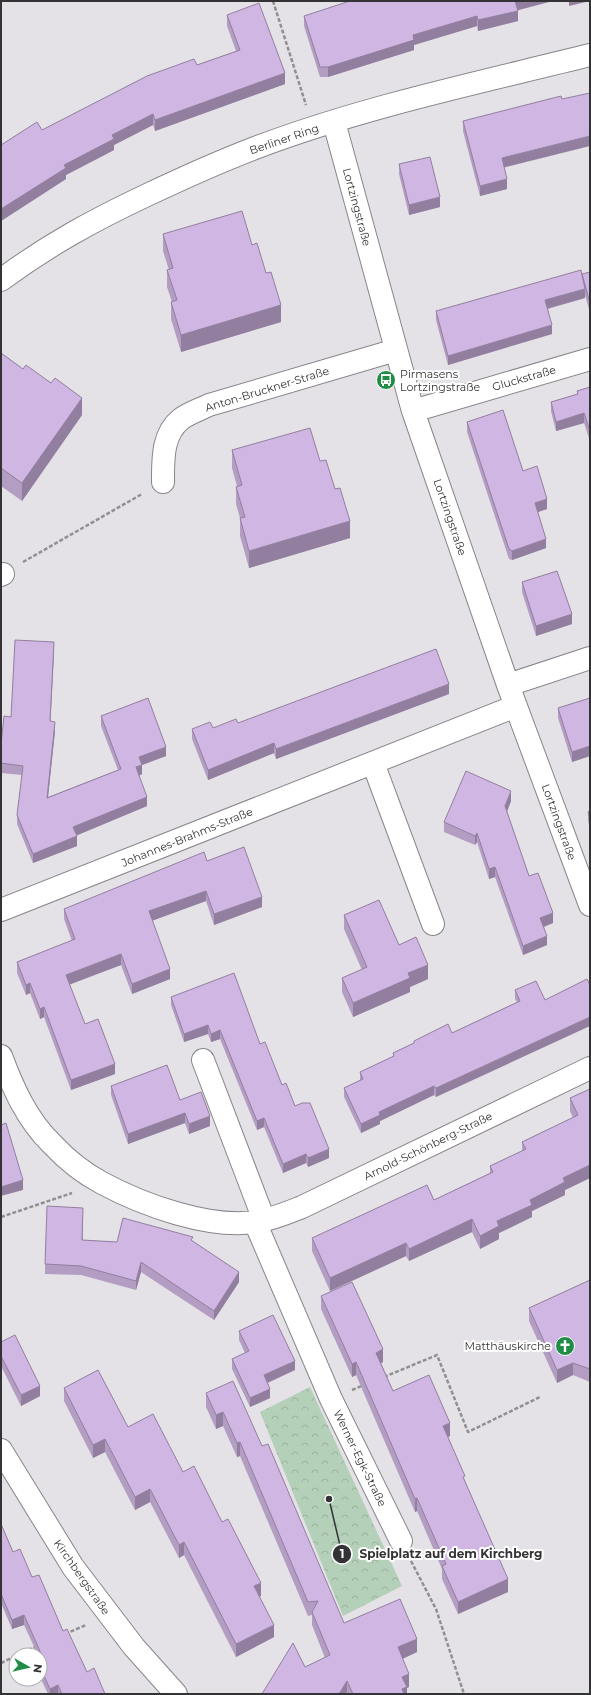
<svg xmlns="http://www.w3.org/2000/svg" width="591" height="1695" font-family="Montserrat,sans-serif">
	<style>
		.forest { fill: url(#forest-crowns) }
		.lines { fill: none; stroke-linecap: round; stroke-linejoin: round }
		.minor-casing { stroke: #878589; stroke-width: 24 }
		.path { stroke: #908f92; stroke-width: 2.5; stroke-dasharray: 4 2; stroke-linecap: butt }
		.minor { stroke: #fff; stroke-width: 22 }
		.wall { fill: #b39dc3 }
		.shaded-wall { fill: #927f9f }
		.building { fill: #d0b6e3; stroke: #927f9f }
		.labels { text-anchor: middle; stroke-width: 4; stroke-linejoin: round; paint-order: stroke }
		.street-label { font-size: 11px; fill: #333234; stroke: #fff }
		.poi-label { font-size: 11px; fill: #333234; stroke: #fff; text-anchor: start }
		.leader { fill: none; stroke: #333234; stroke-width: 1.5 }
		.callout-dot { fill: #333234; stroke: #fff; stroke-width: 1.5 }
		.mark-label { font-size: 12px; text-anchor: middle; font-weight: bold; fill: #fff }
		.callout-label { font-size: 12px; text-anchor: middle; font-weight: bold; fill: #333234; stroke: #fff; stroke-width: 4; stroke-linejoin: round; paint-order: stroke }
	</style>
	<defs>
		<pattern id="forest-crowns" width="20" height="18" patternUnits="userSpaceOnUse"><rect width="20" height="18" fill="#b4d0b8"/><path d="M2 6a3 3 0 1 1 6 0M12 15a3 3 0 1 1 6 0" fill="none" stroke="#9bb39f"/></pattern>
	</defs>
	<rect width="100%" height="100%" fill="#e4e2e6"/>
	<path class="forest" d="M 310,1387 L 402,1586 L 343,1616 L 260,1412 Z"/>
	<g class="lines">
		<defs>
			<path id="minor" d="M 334,122 L 413,411 L 508,685 L 590,905
				M 1,280 C 48,245 94,220 147,195 C 183,178 218,162 255,148 C 363,107 478,83 590,55
				M 413,411 L 590,359
				M 163,482 C 163,460 162,434 181,419 C 189,413 201,409 209,405 L 396,350
				M 1,575 L 3,574
				M 508,685 L 590,658
				M 373,763 L 433,924
				M 1,910 L 516,706
				M 1,1056 C 13,1088 27,1120 52,1144 C 66,1159 85,1174 102,1183 C 143,1205 209,1229 256,1222 C 273,1219 287,1213 302,1207 L 590,1068
				M 203,1060 L 264,1220
				M 255,1222 L 331,1399 L 401,1541
				M 1,1450 L 73,1567 L 134,1647 L 176,1694"/>
		</defs>
		<use href="#minor" class="minor-casing"/>
		<path class="path" d="M 273,1 L 306,105
			M 23,562 L 142,494
			M 1,1217 L 72,1193
			M 384,1377 L 437,1355 L 468,1432 L 540,1397
			M 352,1390 L 364,1385
			M 411,1561 L 436,1609 L 464,1694
			M 65,1634 L 86,1625
			M 1,1663 L 37,1646"/>
		<use href="#minor" class="minor"/>
	</g>
	<path class="wall" d="M 517,10 L 518,21 L 478,31 L 477,26 L 414,45 L 414,50 L 328,77 L 320,77 L 304,26 L 304,16 Z
		M 227,15 L 285,84 L 155,131 L 153,125 L 114,145 L 114,150 L 66,175 L 66,179 L 1,221 L 1,145 L 42,130 L 197,65 L 236,51 L 227,26 Z
		M 562,99 L 504,167 L 507,189 L 480,196 L 463,131 L 463,121 Z
		M 399,164 L 440,207 L 409,215 L 399,174 Z
		M 163,234 L 281,322 L 181,352 L 171,319 L 171,302 L 172,302 L 167,287 L 167,270 L 169,270 L 163,251 Z
		M 590,272 L 590,313 L 585,295 L 585,298 L 548,309 L 552,334 L 448,365 L 436,320 L 436,311 L 582,276 Z
		M 1,353 L 82,415 L 22,501 L 1,486 Z
		M 590,387 L 590,441 L 584,423 L 556,431 L 551,411 L 551,402 L 577,394 L 577,391 Z
		M 467,422 L 523,471 L 547,509 L 538,512 L 546,548 L 512,560 L 509,559 L 467,432 Z
		M 232,450 L 320,461 L 350,538 L 249,568 L 240,536 L 240,518 L 236,504 L 236,487 L 237,486 L 232,468 Z
		M 522,582 L 572,624 L 536,636 L 522,592 Z
		M 54,652 L 50,721 L 55,731 L 48,797 L 118,770 L 101,726 L 101,716 L 166,756 L 142,765 L 142,774 L 139,776 L 147,806 L 77,835 L 77,846 L 33,863 L 17,824 L 17,815 L 22,775 L 1,773 L 1,744 L 11,717 Z
		M 449,694 L 276,759 L 274,753 L 208,780 L 192,739 L 192,729 L 213,728 L 238,723 Z
		M 590,698 L 590,756 L 572,762 L 558,718 L 558,708 Z
		M 511,801 L 507,812 L 529,876 L 553,923 L 544,927 L 547,945 L 523,955 L 495,877 L 489,879 L 477,842 L 475,845 L 444,832 L 444,822 Z
		M 590,811 L 590,828 L 588,821 L 588,812 Z
		M 207,861 L 262,907 L 214,925 L 206,901 L 152,920 L 170,979 L 132,994 L 121,965 L 69,984 L 85,1024 L 115,1074 L 71,1090 L 44,1017 L 40,1019 L 30,993 L 26,995 L 17,973 L 17,962 L 72,941 L 64,919 L 64,909 Z
		M 344,915 L 399,945 L 428,979 L 410,987 L 410,992 L 353,1017 L 342,992 L 342,978 L 362,970 L 344,929 Z
		M 515,990 L 545,1000 L 436,1097 L 434,1095 L 380,1121 L 380,1124 L 361,1133 L 344,1097 L 344,1088 L 360,1080 L 360,1072 L 393,1057 L 393,1053 L 414,1043 L 414,1041 L 452,1033 L 517,1002 L 515,999 Z
		M 171,997 L 260,1044 L 282,1085 L 329,1158 L 308,1167 L 306,1163 L 283,1173 L 264,1127 L 257,1130 L 220,1039 L 211,1042 L 208,1034 L 184,1042 L 171,1005 Z
		M 111,1086 L 180,1100 L 210,1126 L 189,1134 L 185,1123 L 128,1144 L 111,1095 Z
		M 590,1089 L 590,1178 L 565,1190 L 565,1195 L 532,1211 L 532,1217 L 499,1233 L 499,1239 L 480,1249 L 472,1232 L 409,1261 L 406,1256 L 330,1291 L 312,1251 L 312,1238 L 434,1200 L 490,1173 L 490,1166 L 522,1151 L 522,1142 L 573,1118 L 570,1111 L 570,1098 Z
		M 83,1218 L 83,1240 L 117,1242 L 193,1241 L 239,1282 L 214,1320 L 141,1272 L 136,1290 L 81,1275 L 45,1274 L 45,1264 Z
		M 590,1280 L 590,1382 L 573,1375 L 557,1383 L 529,1321 L 529,1308 Z
		M 321,1296 L 383,1362 L 381,1363 L 393,1391 L 450,1436 L 448,1437 L 508,1592 L 458,1614 L 442,1579 L 442,1569 L 417,1511 L 415,1512 L 356,1375 L 352,1377 L 321,1309 Z
		M 239,1331 L 295,1370 L 268,1383 L 270,1398 L 250,1407 L 232,1369 L 232,1359 L 245,1353 L 239,1340 Z
		M 1,1342 L 40,1396 L 21,1406 L 1,1366 Z
		M 64,1388 L 128,1427 L 183,1472 L 222,1522 L 261,1596 L 259,1597 L 274,1637 L 236,1657 L 184,1555 L 179,1558 L 150,1502 L 135,1510 L 105,1452 L 93,1458 L 64,1401 Z
		M 206,1393 L 262,1446 L 344,1623 L 417,1652 L 402,1659 L 409,1687 L 407,1688 L 407,1694 L 262,1694 L 305,1667 L 325,1658 L 312,1625 L 312,1615 L 308,1616 L 240,1456 L 237,1457 L 223,1426 L 216,1429 L 206,1407 Z
		M 1,1524 L 13,1552 L 32,1577 L 87,1672 L 105,1694 L 48,1694 L 40,1677 L 40,1655 L 38,1655 L 24,1625 L 12,1629 L 1,1603 Z"/>
	<path class="shaded-wall" d="M 515,1 L 553,1 L 515,11 Z
		M 569,1 L 590,1 L 569,6 Z
		M 518,11 L 518,21 L 478,31 L 478,20 Z
		M 477,16 L 477,26 L 414,45 L 414,50 L 328,77 L 328,67 L 413,35 Z
		M 285,73 L 285,84 L 155,131 L 155,120 Z
		M 153,114 L 153,125 L 114,145 L 114,150 L 66,175 L 66,179 L 1,221 L 1,209 L 64,165 L 112,135 Z
		M 590,136 L 590,146 L 502,168 L 502,158 Z
		M 507,179 L 507,189 L 480,196 L 480,186 Z
		M 440,197 L 440,207 L 409,215 L 409,205 Z
		M 585,289 L 585,298 L 545,309 L 545,300 Z
		M 281,305 L 281,322 L 181,352 L 181,335 Z
		M 552,325 L 552,334 L 448,365 L 448,356 Z
		M 82,398 L 82,415 L 22,501 L 22,483 Z
		M 584,413 L 584,423 L 556,431 L 556,422 Z
		M 547,499 L 547,509 L 535,513 L 535,503 Z
		M 350,521 L 350,538 L 249,568 L 249,551 Z
		M 546,539 L 546,548 L 512,560 L 512,551 Z
		M 572,614 L 572,624 L 536,636 L 536,626 Z
		M 54,642 L 54,652 L 50,731 L 50,721 Z
		M 449,684 L 449,694 L 276,759 L 276,749 Z
		M 55,722 L 55,731 L 47,807 L 47,798 Z
		M 274,743 L 274,753 L 208,780 L 208,770 Z
		M 590,746 L 590,756 L 572,762 L 572,752 Z
		M 166,747 L 166,756 L 142,765 L 142,774 L 136,777 L 136,767 L 139,757 Z
		M 511,791 L 511,801 L 505,816 L 505,806 Z
		M 147,797 L 147,806 L 73,837 L 73,827 Z
		M 477,833 L 477,842 L 475,845 L 475,836 Z
		M 77,836 L 77,846 L 33,863 L 33,854 Z
		M 495,867 L 495,877 L 489,879 L 489,869 Z
		M 206,891 L 206,901 L 149,922 L 149,911 Z
		M 262,897 L 262,907 L 214,925 L 214,914 Z
		M 553,913 L 553,923 L 540,928 L 540,918 Z
		M 547,936 L 547,945 L 523,955 L 523,946 Z
		M 121,954 L 121,965 L 66,986 L 66,975 Z
		M 428,965 L 428,979 L 410,987 L 410,992 L 353,1017 L 353,1003 L 408,973 Z
		M 170,969 L 170,979 L 132,994 L 132,984 Z
		M 30,983 L 30,993 L 26,995 L 26,985 Z
		M 44,1007 L 44,1017 L 40,1019 L 40,1009 Z
		M 590,1017 L 590,1026 L 436,1097 L 436,1088 Z
		M 208,1025 L 208,1034 L 184,1042 L 184,1034 Z
		M 220,1030 L 220,1039 L 211,1042 L 211,1034 Z
		M 115,1064 L 115,1074 L 71,1090 L 71,1080 Z
		M 434,1086 L 434,1095 L 380,1121 L 380,1124 L 361,1133 L 361,1124 L 379,1112 Z
		M 185,1113 L 185,1123 L 128,1144 L 128,1134 Z
		M 210,1116 L 210,1126 L 189,1134 L 189,1124 Z
		M 264,1118 L 264,1127 L 257,1130 L 257,1121 Z
		M 329,1149 L 329,1158 L 308,1167 L 308,1158 Z
		M 306,1154 L 306,1163 L 283,1173 L 283,1164 Z
		M 590,1165 L 590,1178 L 565,1190 L 565,1195 L 532,1211 L 532,1217 L 499,1233 L 499,1239 L 480,1249 L 480,1236 L 497,1221 L 563,1178 Z
		M 23,1180 L 23,1190 L 1,1196 L 1,1187 Z
		M 472,1219 L 472,1232 L 409,1261 L 409,1249 Z
		M 406,1243 L 406,1256 L 330,1291 L 330,1278 Z
		M 141,1262 L 141,1272 L 136,1290 L 136,1281 Z
		M 239,1272 L 239,1282 L 214,1320 L 214,1311 Z
		M 383,1349 L 383,1362 L 376,1366 L 376,1353 Z
		M 295,1361 L 295,1370 L 264,1384 L 264,1375 Z
		M 356,1362 L 356,1375 L 352,1377 L 352,1364 Z
		M 573,1363 L 573,1375 L 557,1383 L 557,1370 Z
		M 40,1386 L 40,1396 L 21,1406 L 21,1395 Z
		M 270,1389 L 270,1398 L 250,1407 L 250,1398 Z
		M 223,1412 L 223,1426 L 216,1429 L 216,1415 Z
		M 450,1423 L 450,1436 L 443,1439 L 443,1426 Z
		M 105,1439 L 105,1452 L 93,1458 L 93,1445 Z
		M 240,1442 L 240,1456 L 237,1457 L 237,1443 Z
		M 150,1489 L 150,1502 L 135,1510 L 135,1497 Z
		M 417,1498 L 417,1511 L 415,1512 L 415,1499 Z
		M 184,1542 L 184,1555 L 179,1558 L 179,1545 Z
		M 508,1579 L 508,1592 L 458,1614 L 458,1602 Z
		M 261,1583 L 261,1596 L 254,1599 L 254,1586 Z
		M 24,1615 L 24,1625 L 12,1629 L 12,1620 Z
		M 274,1625 L 274,1637 L 236,1657 L 236,1644 Z
		M 417,1639 L 417,1652 L 398,1661 L 398,1647 Z
		M 409,1674 L 409,1687 L 407,1688 L 407,1694 L 402,1694 L 402,1677 Z
		M 347,1681 L 347,1694 L 339,1694 Z
		M 58,1685 L 58,1694 L 50,1694 L 50,1689 Z"/>
	<path class="building" d="M 350,1 L 515,1 L 518,11 L 478,20 L 477,16 L 413,35 L 414,40 L 328,67 L 320,67 L 304,16 Z
		M 259,3 L 285,73 L 155,120 L 153,114 L 112,135 L 114,139 L 64,165 L 66,168 L 1,209 L 1,145 L 37,122 L 42,130 L 147,76 L 194,59 L 197,65 L 240,50 L 227,15 Z
		M 590,93 L 590,136 L 502,158 L 507,179 L 480,186 L 463,121 L 561,96 L 562,99 Z
		M 430,157 L 440,197 L 409,205 L 399,164 Z
		M 242,211 L 252,245 L 257,243 L 266,273 L 271,272 L 281,305 L 181,335 L 171,302 L 177,300 L 167,270 L 173,268 L 163,234 Z
		M 581,270 L 585,289 L 545,300 L 552,325 L 448,356 L 436,311 Z
		M 590,272 L 590,303 L 582,274 Z
		M 1,353 L 23,369 L 26,365 L 51,383 L 55,378 L 82,398 L 22,483 L 1,468 Z
		M 590,387 L 590,431 L 584,413 L 556,422 L 551,402 L 578,394 L 577,391 Z
		M 503,410 L 523,471 L 537,466 L 547,499 L 535,503 L 546,539 L 512,551 L 509,549 L 467,422 Z
		M 310,428 L 320,461 L 326,460 L 335,489 L 340,488 L 350,521 L 249,551 L 240,518 L 245,517 L 236,487 L 242,485 L 232,450 Z
		M 557,571 L 572,614 L 536,626 L 522,582 Z
		M 15,640 L 54,642 L 50,721 L 55,722 L 47,798 L 121,769 L 101,716 L 148,698 L 166,747 L 139,757 L 142,765 L 136,767 L 147,797 L 73,827 L 77,836 L 33,854 L 17,815 L 23,766 L 1,763 L 1,744 L 4,716 L 11,717 Z
		M 436,649 L 449,684 L 276,749 L 274,743 L 208,770 L 192,729 L 210,722 L 213,728 L 236,719 L 238,723 Z
		M 590,698 L 590,746 L 572,752 L 558,708 Z
		M 466,771 L 511,791 L 505,806 L 529,876 L 538,873 L 553,913 L 540,918 L 547,936 L 523,946 L 495,867 L 489,869 L 477,833 L 475,836 L 444,822 Z
		M 590,811 L 590,818 L 588,812 Z
		M 244,847 L 262,897 L 214,914 L 206,891 L 149,911 L 170,969 L 132,984 L 121,954 L 66,975 L 85,1024 L 98,1019 L 115,1064 L 71,1080 L 44,1007 L 40,1009 L 30,983 L 26,985 L 17,962 L 75,939 L 64,909 L 204,852 L 207,861 Z
		M 379,900 L 399,945 L 416,937 L 428,965 L 408,973 L 410,978 L 353,1003 L 342,978 L 367,967 L 344,915 Z
		M 234,973 L 260,1044 L 265,1042 L 282,1085 L 286,1083 L 295,1106 L 302,1103 L 310,1103 L 329,1149 L 308,1158 L 306,1154 L 283,1164 L 264,1118 L 257,1121 L 220,1030 L 211,1034 L 208,1025 L 184,1034 L 171,997 Z
		M 587,979 L 590,985 L 590,1017 L 436,1088 L 434,1086 L 379,1112 L 380,1115 L 361,1124 L 344,1088 L 363,1079 L 360,1072 L 394,1056 L 393,1053 L 414,1043 L 414,1041 L 448,1024 L 452,1033 L 520,1001 L 515,990 L 536,981 L 545,1000 Z
		M 167,1065 L 180,1100 L 201,1092 L 210,1116 L 189,1124 L 185,1113 L 128,1134 L 111,1086 Z
		M 590,1089 L 590,1165 L 563,1178 L 565,1182 L 530,1200 L 532,1205 L 497,1221 L 499,1226 L 480,1236 L 472,1219 L 409,1249 L 406,1243 L 330,1278 L 312,1238 L 427,1185 L 434,1200 L 493,1172 L 490,1166 L 526,1149 L 522,1142 L 578,1115 L 570,1098 Z
		M 6,1123 L 23,1180 L 1,1187 L 1,1125 Z
		M 47,1206 L 83,1208 L 82,1240 L 117,1242 L 123,1218 L 193,1237 L 191,1240 L 239,1272 L 214,1311 L 141,1262 L 136,1281 L 81,1266 L 45,1264 Z
		M 590,1280 L 590,1369 L 573,1363 L 557,1370 L 529,1308 Z
		M 352,1282 L 383,1349 L 376,1353 L 393,1391 L 429,1375 L 450,1423 L 443,1426 L 465,1476 L 463,1477 L 508,1579 L 458,1602 L 442,1566 L 446,1564 L 417,1498 L 415,1499 L 356,1362 L 352,1364 L 321,1296 Z
		M 273,1315 L 295,1361 L 264,1375 L 270,1389 L 250,1398 L 232,1359 L 249,1351 L 239,1331 Z
		M 15,1335 L 40,1386 L 21,1395 L 1,1356 L 1,1342 Z
		M 98,1370 L 128,1427 L 153,1414 L 183,1472 L 194,1466 L 222,1522 L 228,1519 L 261,1583 L 254,1586 L 274,1625 L 236,1644 L 184,1542 L 179,1545 L 150,1489 L 135,1497 L 105,1439 L 93,1445 L 64,1388 Z
		M 233,1381 L 262,1446 L 268,1444 L 344,1623 L 400,1599 L 417,1639 L 398,1647 L 409,1674 L 402,1677 L 407,1687 L 402,1689 L 404,1694 L 353,1694 L 347,1681 L 339,1694 L 262,1694 L 293,1643 L 305,1667 L 330,1655 L 312,1612 L 318,1601 L 308,1602 L 240,1442 L 237,1443 L 223,1412 L 216,1415 L 206,1393 Z
		M 1,1524 L 13,1552 L 20,1549 L 32,1577 L 39,1575 L 63,1631 L 67,1629 L 87,1672 L 94,1668 L 105,1694 L 62,1694 L 58,1685 L 50,1689 L 40,1667 L 40,1659 L 43,1658 L 24,1615 L 12,1620 L 1,1594 Z"/>
	<defs>
		<symbol id="bus-disc" viewBox="-11 -11 22 22"><circle r="9.5" fill="#1f8d45" stroke="#fff"/><path d="M-5-6H5V4H4V6H2V4H-2V6H-4V4H-5ZM-3.5-4V0h7V-4ZM-3.5 1.2v1.5H-2V1.2ZM2 1.2v1.5H3.5V1.2Z" fill="#fff"/></symbol>
		<symbol id="church-disc" viewBox="-11 -11 22 22"><circle r="9.5" fill="#1f8d45" stroke="#fff"/><path d="M-1.2-6h2.4v3.5h3.3v2.4h-3.3V6h-2.4V-.1h-3.3v-2.4h3.3Z" fill="#fff"/></symbol>
	</defs>
	<g fill-rule="evenodd">
		<use href="#bus-disc" x="375" y="369" width="22" height="22"/>
		<use href="#church-disc" x="554" y="1335" width="22" height="22"/>
	</g>
	<g class="labels">
		<g class="street-label">
			<text transform="translate(284 139) rotate(-19)" y="4">Berliner Ring</text>
			<text transform="translate(357 207) rotate(75)" y="4">Lortzingstraße</text>
			<text transform="translate(524 378) rotate(-16)" y="4">Gluckstraße</text>
			<text transform="translate(267 389) rotate(-17)" y="4">Anton-Bruckner-Straße</text>
			<text transform="translate(450 517) rotate(71)" y="4">Lortzingstraße</text>
			<text transform="translate(559 822) rotate(70)" y="4">Lortzingstraße</text>
			<text transform="translate(187 837) rotate(-22)" y="4">Johannes-Brahms-Straße</text>
			<text transform="translate(428 1146) rotate(-26)" y="4">Arnold-Schönberg-Straße</text>
			<text transform="translate(360 1458) rotate(64)" y="4">Werner-Egk-Straße</text>
			<text transform="translate(82 1577) rotate(55)" y="4">Kirchbergstraße</text>
		</g>
		<g class="poi-label">
			<text x="400" y="378">Pirmasens<tspan x="400" dy="13">Lortzingstraße</tspan></text>
			<text x="551" y="1350" text-anchor="end">Matthäuskirche</text>
		</g>
	</g>
	<path class="leader" d="M329 1499L342 1554"/>
	<g class="callout-dot">
		<circle cx="329" cy="1499" r="4"/>
		<circle cx="342" cy="1554" r="10"/>
	</g>
	<g class="mark-label">
		<text x="342" y="1558">1</text>
	</g>
	<g class="callout-label">
		<text x="451" y="1558">Spielplatz auf dem Kirchberg</text>
	</g>
	<rect width="591" height="1695" fill="none" stroke="#333234" stroke-width="4"/>
	<g transform="translate(28 1667) rotate(98)"><circle r="19" fill="#ffffff" stroke="#adadae"/>
	<path d="M0-3L7 15L0 10L-7 15Z" fill="#1f8d45"/>
	<text y="-6" font-size="11" font-weight="bold" text-anchor="middle" fill="#333234">N</text>
	</g>
</svg>
